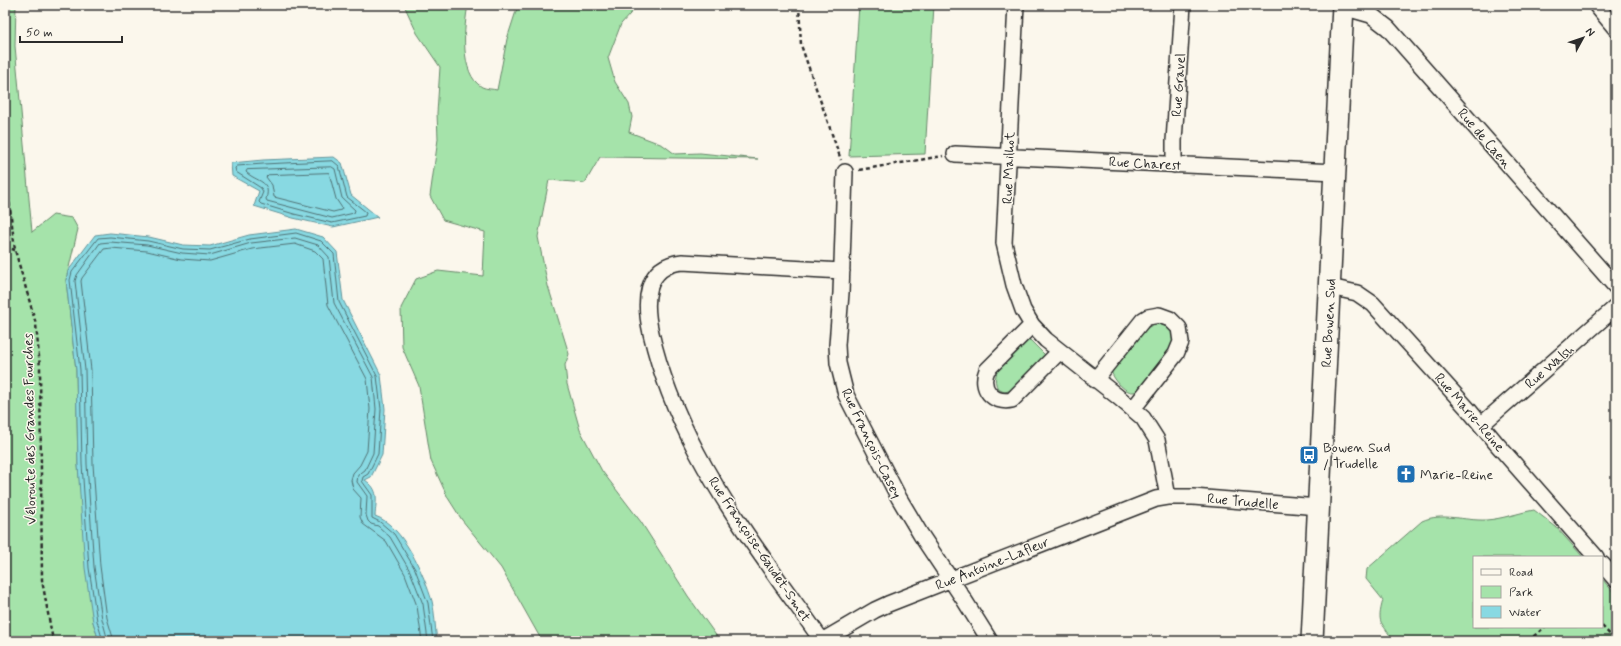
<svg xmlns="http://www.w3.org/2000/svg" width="1621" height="646" font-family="Mynerve,sans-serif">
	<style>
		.green { fill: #a5e3aa; stroke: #68876a }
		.water { fill: #88d9e2; stroke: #639399 }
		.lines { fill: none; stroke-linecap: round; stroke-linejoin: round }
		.shore { stroke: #507174; stroke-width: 1 }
		.street-casing { stroke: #2b2b2b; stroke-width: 18 }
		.secondary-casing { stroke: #2b2b2b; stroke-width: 24 }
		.path { stroke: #2b2b2b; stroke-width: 2.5; stroke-dasharray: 4 3; stroke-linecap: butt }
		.street { stroke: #fbf7ec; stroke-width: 15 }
		.secondary { stroke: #fbf7ec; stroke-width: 21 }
		.labels { text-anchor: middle; stroke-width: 3; stroke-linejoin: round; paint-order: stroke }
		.street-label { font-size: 14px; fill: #2b2b2b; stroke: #fbf7ec }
		.poi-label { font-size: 14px; fill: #2b2b2b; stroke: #fbf7ec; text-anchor: start }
	</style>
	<rect width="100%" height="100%" fill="#fbf7ec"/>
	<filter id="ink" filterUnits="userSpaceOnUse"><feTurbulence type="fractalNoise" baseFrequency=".025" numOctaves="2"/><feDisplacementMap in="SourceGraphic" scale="8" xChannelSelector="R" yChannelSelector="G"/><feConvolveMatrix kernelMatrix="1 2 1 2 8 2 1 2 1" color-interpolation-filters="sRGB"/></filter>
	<g filter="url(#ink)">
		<path class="green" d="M 5,5 L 16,5 L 15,46 L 32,232 L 53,215 L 72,218 L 78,229 L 66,280 L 76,370 L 78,465 L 93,622 L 99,641 L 5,641 Z
			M 404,5 L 468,5 C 464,26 459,74 482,87 C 486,89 493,89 497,90 L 507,39 L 518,5 L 638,5 L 621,24 L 608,58 L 615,82 L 629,104 L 632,117 L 629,132 L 663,145 L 675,154 L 700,153 L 758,159 L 600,157 L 585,183 L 549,180 L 538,237 L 548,286 L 569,354 L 565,365 L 567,384 L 580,430 L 602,471 L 641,522 L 688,596 L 720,641 L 542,641 L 501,568 L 462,520 L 448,498 L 431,461 L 419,386 L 402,347 L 401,308 L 416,279 L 438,271 L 483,276 L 485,232 L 443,220 L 430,196 L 438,139 L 437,113 L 440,67 L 417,33 Z
			M 859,5 L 934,5 L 925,154 L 849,156 Z
			M 1158,323 C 1185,333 1171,349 1159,364 C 1153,373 1146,381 1140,390 C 1138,390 1135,392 1133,392 C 1125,393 1111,377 1111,369 C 1123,355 1140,327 1158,323 Z
			M 1030,340 L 1046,356 L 1014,390 L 1004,392 L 998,389 C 987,369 1014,353 1027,341 Z
			M 1534,510 L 1556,527 L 1583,557 L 1474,557 L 1474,627 L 1602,627 L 1602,579 L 1616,595 L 1616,641 L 1393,641 C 1382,620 1376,626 1383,600 L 1366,579 L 1367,569 L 1422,521 C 1441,512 1465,521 1486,520 C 1502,519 1518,513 1534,510 Z"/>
		<path class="water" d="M 334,157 L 342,163 L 351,195 L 378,217 L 333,227 L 293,218 L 254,206 L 259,191 L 232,176 L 231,163 L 263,160 Z
			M 296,229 L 323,237 L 337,252 L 343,300 L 381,375 L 385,409 L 382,455 L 371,477 L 365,480 C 380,490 376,500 375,516 C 403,525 424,575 432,601 C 435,613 435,628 437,641 L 99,641 L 93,622 L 85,568 L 78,465 L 76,370 L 66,280 L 68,271 L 95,235 L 110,233 L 149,237 L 183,245 L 210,246 L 249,235 Z"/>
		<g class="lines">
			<path class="shore" d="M 333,161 L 339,166 L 347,197 L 366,212 L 365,216 L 332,223 L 294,214 L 261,204 L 259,202 L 263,192 L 261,188 L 236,172 L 235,168 L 237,166 L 263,164 Z
				M 332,167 L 335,169 L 342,198 L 355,210 L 354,213 L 332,218 L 267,201 L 266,199 C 272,180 256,182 246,172 L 247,170 Z
				M 329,173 L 336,199 L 342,208 L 341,210 L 333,212 L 274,197 L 272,185 L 266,177 L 268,175 Z
				M 103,641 L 97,621 L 89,568 L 82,464 L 80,370 L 70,280 L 72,272 L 98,238 L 110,237 L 148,241 L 183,249 L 210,250 L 250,239 L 296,233 L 321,241 L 334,254 L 339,302 L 377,376 L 381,409 L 378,454 L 368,474 L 363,477 L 362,481 L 372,495 L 372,518 L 380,522 L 394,534 L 415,569 L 428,603 L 433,641
				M 108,641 L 102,619 L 94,567 L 87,464 L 85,370 L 75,281 L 77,275 L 100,243 L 110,242 L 147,245 L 182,253 L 210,255 L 251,243 L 295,238 L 318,245 L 329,257 L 334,303 L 373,377 L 376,409 L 373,453 L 365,470 L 358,475 L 357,482 L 367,496 L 366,515 L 368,521 L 371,524 L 378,526 L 390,537 L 410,571 L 423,604 L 428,641
				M 114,641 L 107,618 L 100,566 L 93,464 L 91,370 L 81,281 L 82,278 L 104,249 L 111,248 L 147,251 L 181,259 L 210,261 L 252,249 L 295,244 L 315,251 L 323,259 L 328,305 L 367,379 L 370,409 L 367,451 L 360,465 L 353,473 L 351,480 L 353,489 L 361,498 L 360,517 L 363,524 L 386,541 L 405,574 L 417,606 L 422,641"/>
			<defs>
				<path id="street" d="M 1016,5 L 1004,243 L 1014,285 L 1023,310 L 1032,325 L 1046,340 L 1117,396 L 1143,418 L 1157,440 L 1168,497
					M 1596,5 L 1616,29
					M 1343,7 L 1371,15 L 1388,28 L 1616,287
					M 955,154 L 1336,172
					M 1174,165 L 1174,141 L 1183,5
					M 845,172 L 841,293 L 837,345 L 838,363 L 846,395 L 899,498 L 921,535 L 963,598 L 990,641
					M 1330,287 L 1357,293 L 1373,304 L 1468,409 L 1496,443 L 1596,557
					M 1032,325 L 987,370 C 979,389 993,404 1012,400 L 1059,352
					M 1095,380 L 1143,320 L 1148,317 L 1159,315 L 1170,319 L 1179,328 L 1181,342 L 1176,354 L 1133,409
					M 1481,425 L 1616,307
					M 1602,564 L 1616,580
					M 822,641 C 804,614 784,589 766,562 C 717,493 670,417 651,333 C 644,303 644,266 682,262 L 842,271
					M 822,641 L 875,610 L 888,604 L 1156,499 L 1168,497 L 1193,497 L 1319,507"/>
				<path id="secondary" d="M 1312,641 L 1343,5"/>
			</defs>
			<use href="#street" class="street-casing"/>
			<use href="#secondary" class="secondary-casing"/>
			<path class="path" d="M 799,5 L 801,45 L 841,160
				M 5,147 L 9,200 L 15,250 L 36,324 L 40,368 L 42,580 L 53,641
				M 859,170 L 943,156
				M 5,247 L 15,250
				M 1602,626 L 1616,641
				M 1528,641 L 1545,627"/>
			<use href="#street" class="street"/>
			<use href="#secondary" class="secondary"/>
		</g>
	</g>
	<defs>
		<symbol id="bus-square" viewBox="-11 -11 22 22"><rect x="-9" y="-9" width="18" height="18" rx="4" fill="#1f6fb2" stroke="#fbf7ec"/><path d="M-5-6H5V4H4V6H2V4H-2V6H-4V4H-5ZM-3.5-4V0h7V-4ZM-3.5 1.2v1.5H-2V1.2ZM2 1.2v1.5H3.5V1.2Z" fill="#fff"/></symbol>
		<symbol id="church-square" viewBox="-11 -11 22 22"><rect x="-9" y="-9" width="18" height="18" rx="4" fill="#1f6fb2" stroke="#fbf7ec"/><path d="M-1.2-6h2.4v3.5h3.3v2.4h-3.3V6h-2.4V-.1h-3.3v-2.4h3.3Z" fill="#fff"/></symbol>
	</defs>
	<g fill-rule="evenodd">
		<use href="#bus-square" x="1298" y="444" width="22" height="22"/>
		<use href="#church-square" x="1395" y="463" width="22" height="22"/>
	</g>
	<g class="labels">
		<g class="street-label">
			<text transform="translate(1178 85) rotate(-86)" y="5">Rue Gravel</text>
			<text transform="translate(1485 138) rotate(49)" y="5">Rue de Caen</text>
			<text transform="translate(1145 163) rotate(3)" y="5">Rue Charest</text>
			<text transform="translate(1008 168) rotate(-88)" y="5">Rue Mailhot</text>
			<text transform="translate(1328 323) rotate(-87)" y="5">Rue Bowen Sud</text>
			<text transform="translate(1549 366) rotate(-41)" y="5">Rue Walsh</text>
			<text transform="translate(1470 412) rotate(49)" y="5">Rue Marie-Reine</text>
			<text transform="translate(29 429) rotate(-91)" y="5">Véloroute des Grandes Fourches</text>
			<text transform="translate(872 443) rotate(64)" y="5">Rue François-Casey</text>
			<text transform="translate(1243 501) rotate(5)" y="5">Rue Trudelle</text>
			<text transform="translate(760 549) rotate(56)" y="5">Rue Françoise-Gaudet-Smet</text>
			<text transform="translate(992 563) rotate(-22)" y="5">Rue Antoine-Lafleur</text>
		</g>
		<g class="poi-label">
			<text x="1323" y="452">Bowen Sud<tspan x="1323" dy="16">/ Trudelle</tspan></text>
			<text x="1420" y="479">Marie-Reine</text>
		</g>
	</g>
	<rect width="1621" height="646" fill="none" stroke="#fbf7ec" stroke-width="20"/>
	<rect x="10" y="10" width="1601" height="626" fill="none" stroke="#2b2b2b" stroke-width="1.5" filter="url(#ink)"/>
	<rect x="1473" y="556" width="130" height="72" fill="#fbf7ec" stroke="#a8a59f"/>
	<rect x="1481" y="569" width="20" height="6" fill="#fbf7ec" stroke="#a8a59f"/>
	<text x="1509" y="576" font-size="12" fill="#2b2b2b">Road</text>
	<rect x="1481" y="586" width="20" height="12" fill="#a5e3aa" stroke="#a8a59f"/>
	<text x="1509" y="596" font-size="12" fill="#2b2b2b">Park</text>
	<rect x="1481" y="606" width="20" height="12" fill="#88d9e2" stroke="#a8a59f"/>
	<text x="1509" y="616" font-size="12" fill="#2b2b2b">Water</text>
	<g transform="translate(1583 38) rotate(50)" stroke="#fbf7ec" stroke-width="3" paint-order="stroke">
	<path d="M0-3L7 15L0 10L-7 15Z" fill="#2b2b2b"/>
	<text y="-6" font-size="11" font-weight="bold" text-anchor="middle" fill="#2b2b2b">N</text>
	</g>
	<path d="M20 36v6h102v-6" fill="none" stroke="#2b2b2b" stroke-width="2"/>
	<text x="26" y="36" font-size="12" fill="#2b2b2b" stroke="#fbf7ec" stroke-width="3" paint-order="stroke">50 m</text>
</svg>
